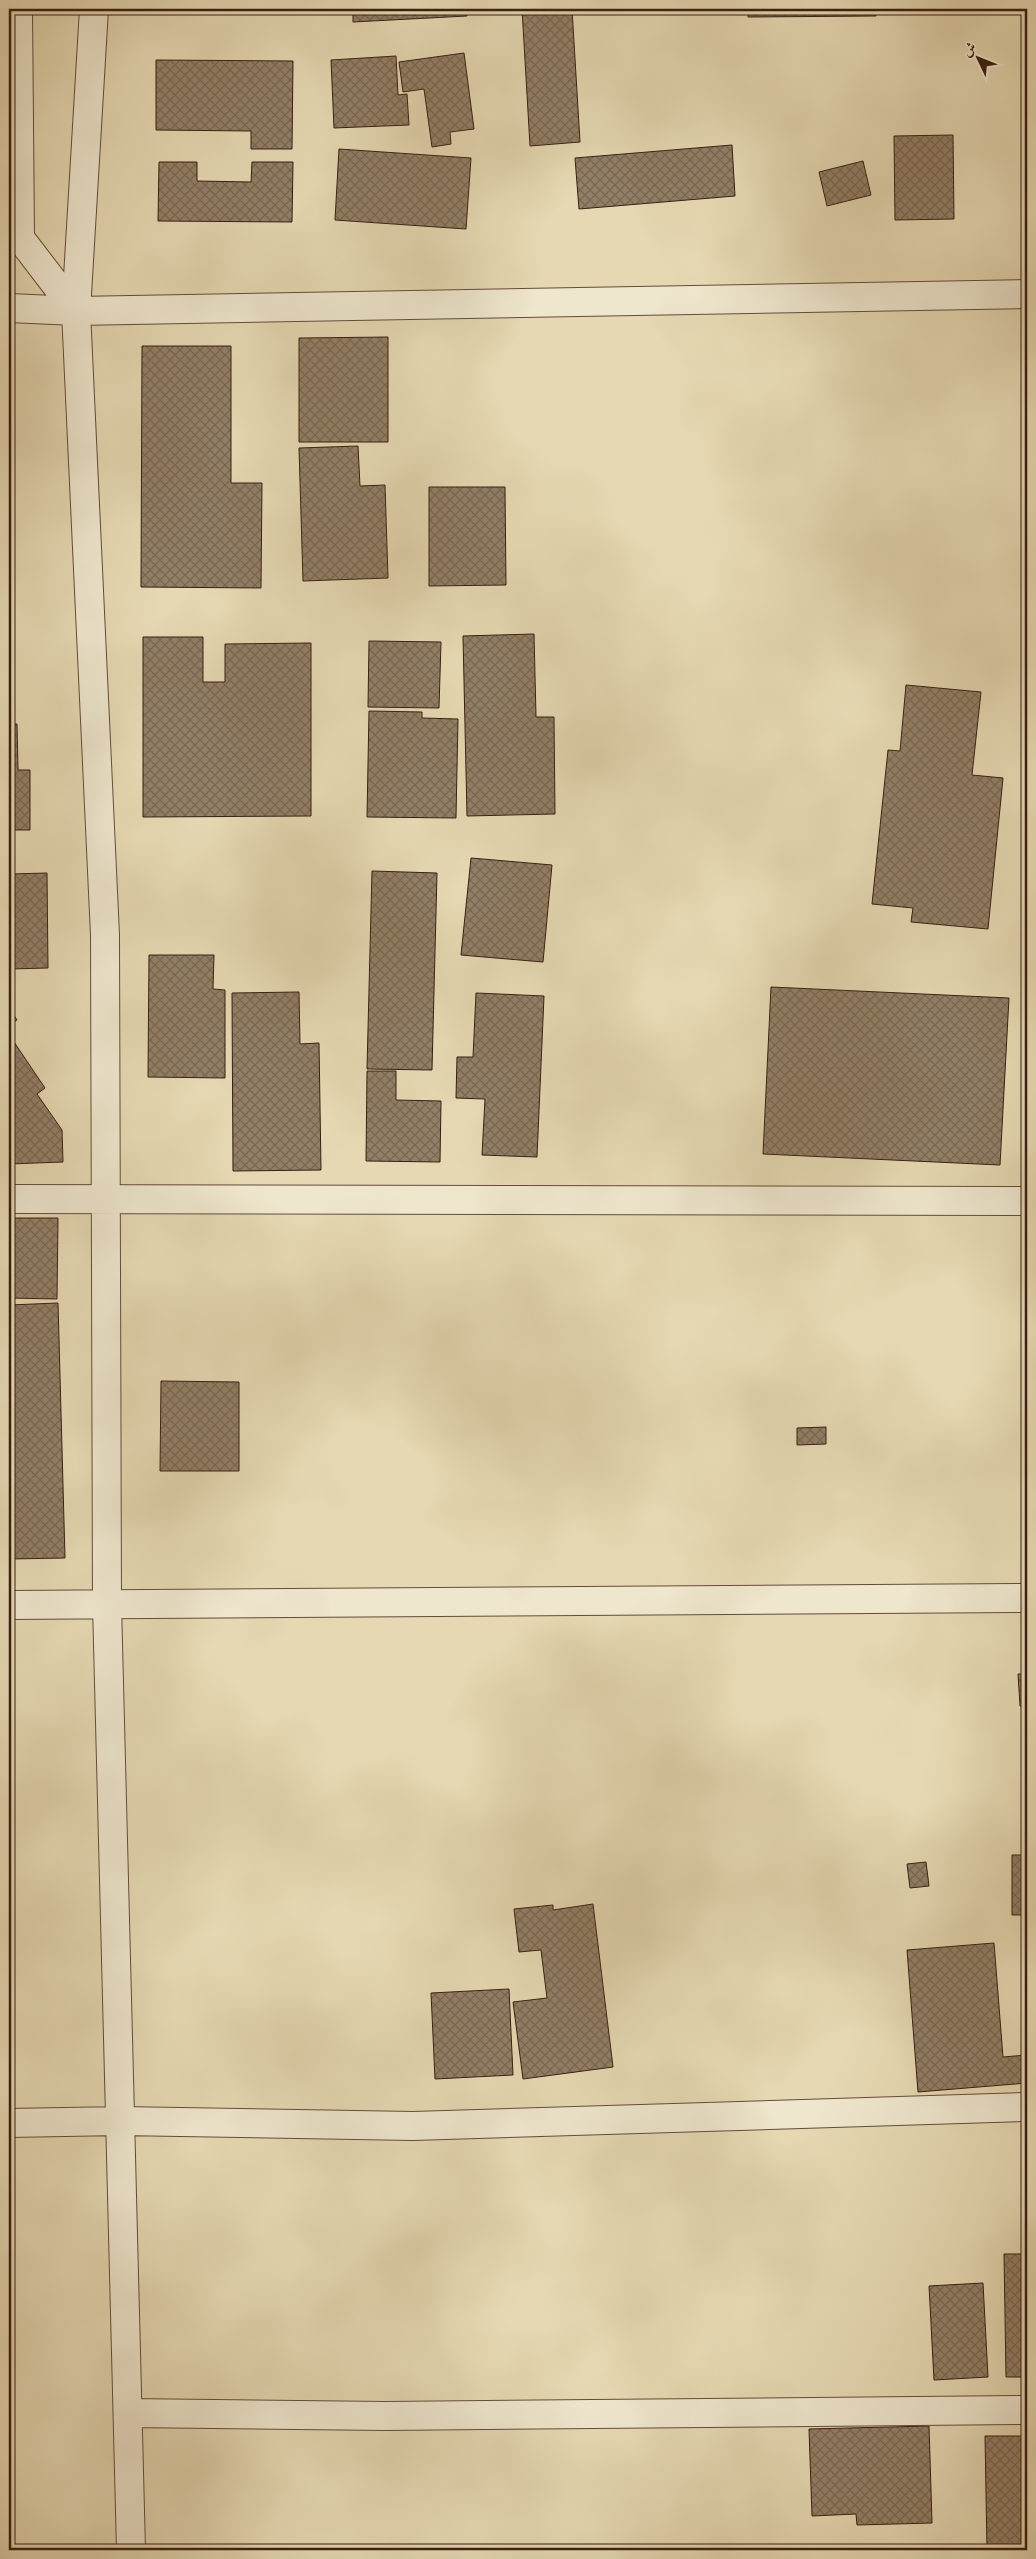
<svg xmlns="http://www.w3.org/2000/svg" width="1036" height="2559" font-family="Alegreya,Amiri,serif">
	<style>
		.building { fill: url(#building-cross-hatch); stroke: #391e13 }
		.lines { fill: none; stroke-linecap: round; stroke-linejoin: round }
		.minor-casing { stroke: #644c3b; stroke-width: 30 }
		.minor { stroke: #eee6cd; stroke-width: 28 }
	</style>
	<defs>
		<pattern id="building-cross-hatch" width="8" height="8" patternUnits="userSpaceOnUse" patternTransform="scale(1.25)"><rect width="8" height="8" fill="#927f66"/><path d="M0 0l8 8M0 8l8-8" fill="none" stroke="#786753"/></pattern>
	</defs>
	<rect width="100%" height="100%" fill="#e5d8b2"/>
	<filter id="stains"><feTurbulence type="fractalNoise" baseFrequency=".004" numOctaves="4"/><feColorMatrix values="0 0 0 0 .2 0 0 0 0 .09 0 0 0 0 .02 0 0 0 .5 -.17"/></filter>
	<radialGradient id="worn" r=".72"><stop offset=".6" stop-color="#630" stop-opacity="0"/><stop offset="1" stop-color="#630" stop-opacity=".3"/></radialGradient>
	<path class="building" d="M 353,9 L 467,9 L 467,16 L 353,22 Z
		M 522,9 L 572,9 L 580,142 L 530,146 Z
		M 748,9 L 876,9 L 876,16 L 748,17 Z
		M 464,53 L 474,129 L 450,132 L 451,144 L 432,147 L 424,89 L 403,92 L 399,62 Z
		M 396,56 L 398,95 L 407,94 L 409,125 L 334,128 L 331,60 Z
		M 156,60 L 293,61 L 292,149 L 251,149 L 251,131 L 156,130 Z
		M 953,135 L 954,219 L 895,220 L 894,136 Z
		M 732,145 L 735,196 L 579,209 L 575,158 Z
		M 339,149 L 471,158 L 466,229 L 335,220 Z
		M 863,161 L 871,195 L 827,206 L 819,172 Z
		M 159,162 L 197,162 L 197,181 L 251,182 L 252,162 L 293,162 L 292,222 L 158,221 Z
		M 388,337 L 388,442 L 299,442 L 299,338 Z
		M 142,346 L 231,346 L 231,483 L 262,483 L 261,588 L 141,587 Z
		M 358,446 L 360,486 L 385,485 L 388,578 L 303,581 L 299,448 Z
		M 429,487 L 505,487 L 506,585 L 429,586 Z
		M 534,634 L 536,717 L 554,717 L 555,814 L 467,816 L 463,636 Z
		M 143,637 L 203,637 L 203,682 L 225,682 L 225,644 L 311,643 L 311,816 L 143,817 Z
		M 369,641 L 441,642 L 439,708 L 368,707 Z
		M 906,685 L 981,692 L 972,775 L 1003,778 L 988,929 L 911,922 L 913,908 L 872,904 L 888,750 L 900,751 Z
		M 369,711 L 422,712 L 422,718 L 458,719 L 456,818 L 367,817 Z
		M 9,724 L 17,724 L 18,770 L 30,770 L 30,830 L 9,830 Z
		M 471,858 L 552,865 L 543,962 L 461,955 Z
		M 372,871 L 437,873 L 432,1070 L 367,1069 Z
		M 47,873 L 48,968 L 9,969 L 9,874 Z
		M 149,955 L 214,955 L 213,989 L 225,990 L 225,1078 L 148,1077 Z
		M 771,987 L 1009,998 L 1000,1165 L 763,1154 Z
		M 299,992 L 300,1044 L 319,1043 L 321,1170 L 233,1171 L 232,993 Z
		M 476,993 L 544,996 L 537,1157 L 482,1155 L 485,1099 L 456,1098 L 457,1057 L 473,1057 Z
		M 9,1008 L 17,1020 L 9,1025 Z
		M 9,1042 L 14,1042 L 45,1088 L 37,1094 L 62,1130 L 63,1162 L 9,1164 Z
		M 367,1071 L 396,1071 L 396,1100 L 441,1101 L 440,1162 L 366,1161 Z
		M 9,1218 L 58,1218 L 57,1299 L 9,1298 Z
		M 58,1303 L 65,1558 L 9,1559 L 9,1305 Z
		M 161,1381 L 239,1382 L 239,1471 L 160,1471 Z
		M 826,1427 L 826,1444 L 797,1445 L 797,1428 Z
		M 1018,1674 L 1027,1674 L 1027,1706 L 1020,1706 Z
		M 1012,1855 L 1027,1855 L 1027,1915 L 1012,1915 Z
		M 926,1862 L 929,1886 L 910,1888 L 907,1864 Z
		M 593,1904 L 613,2067 L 523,2079 L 513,2002 L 547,1998 L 541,1950 L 519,1952 L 514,1909 L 553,1905 L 553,1910 Z
		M 994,1943 L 1003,2057 L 1027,2055 L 1027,2083 L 918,2092 L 907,1950 Z
		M 509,1989 L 513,2075 L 435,2079 L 431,1993 Z
		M 1004,2254 L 1027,2254 L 1027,2377 L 1006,2377 Z
		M 983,2283 L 988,2377 L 934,2380 L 929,2286 Z
		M 929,2426 L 932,2523 L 857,2525 L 856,2514 L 812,2516 L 809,2429 Z
		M 985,2436 L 1027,2436 L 1027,2550 L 987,2550 Z"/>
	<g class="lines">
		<defs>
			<path id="minor" d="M 18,9 L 20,238 L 76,311
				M 94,9 L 76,311 L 105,935 L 107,1604 L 131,2550
				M 9,308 L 76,311 L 1027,294
				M 9,1199 L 1027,1201
				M 9,1605 L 1027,1598
				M 9,2123 L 120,2121 L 413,2126 L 1027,2107
				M 128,2413 L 386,2416 L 1027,2410"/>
		</defs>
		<use href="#minor" class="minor-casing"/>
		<use href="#minor" class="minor"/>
	</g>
	<rect width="1036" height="2559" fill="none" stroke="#e5d8b2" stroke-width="30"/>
	<rect x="10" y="10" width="1016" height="2539" fill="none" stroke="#391e13" stroke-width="2.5"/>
	<rect x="15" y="15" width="1006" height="2529" fill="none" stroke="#391e13"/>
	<g transform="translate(978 58) rotate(313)" stroke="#eee6cd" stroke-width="4" paint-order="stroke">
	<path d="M0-4L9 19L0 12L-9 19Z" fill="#391e13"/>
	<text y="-8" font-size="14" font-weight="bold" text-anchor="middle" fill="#391e13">ش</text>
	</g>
	<rect width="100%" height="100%" filter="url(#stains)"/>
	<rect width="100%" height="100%" fill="url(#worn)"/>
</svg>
